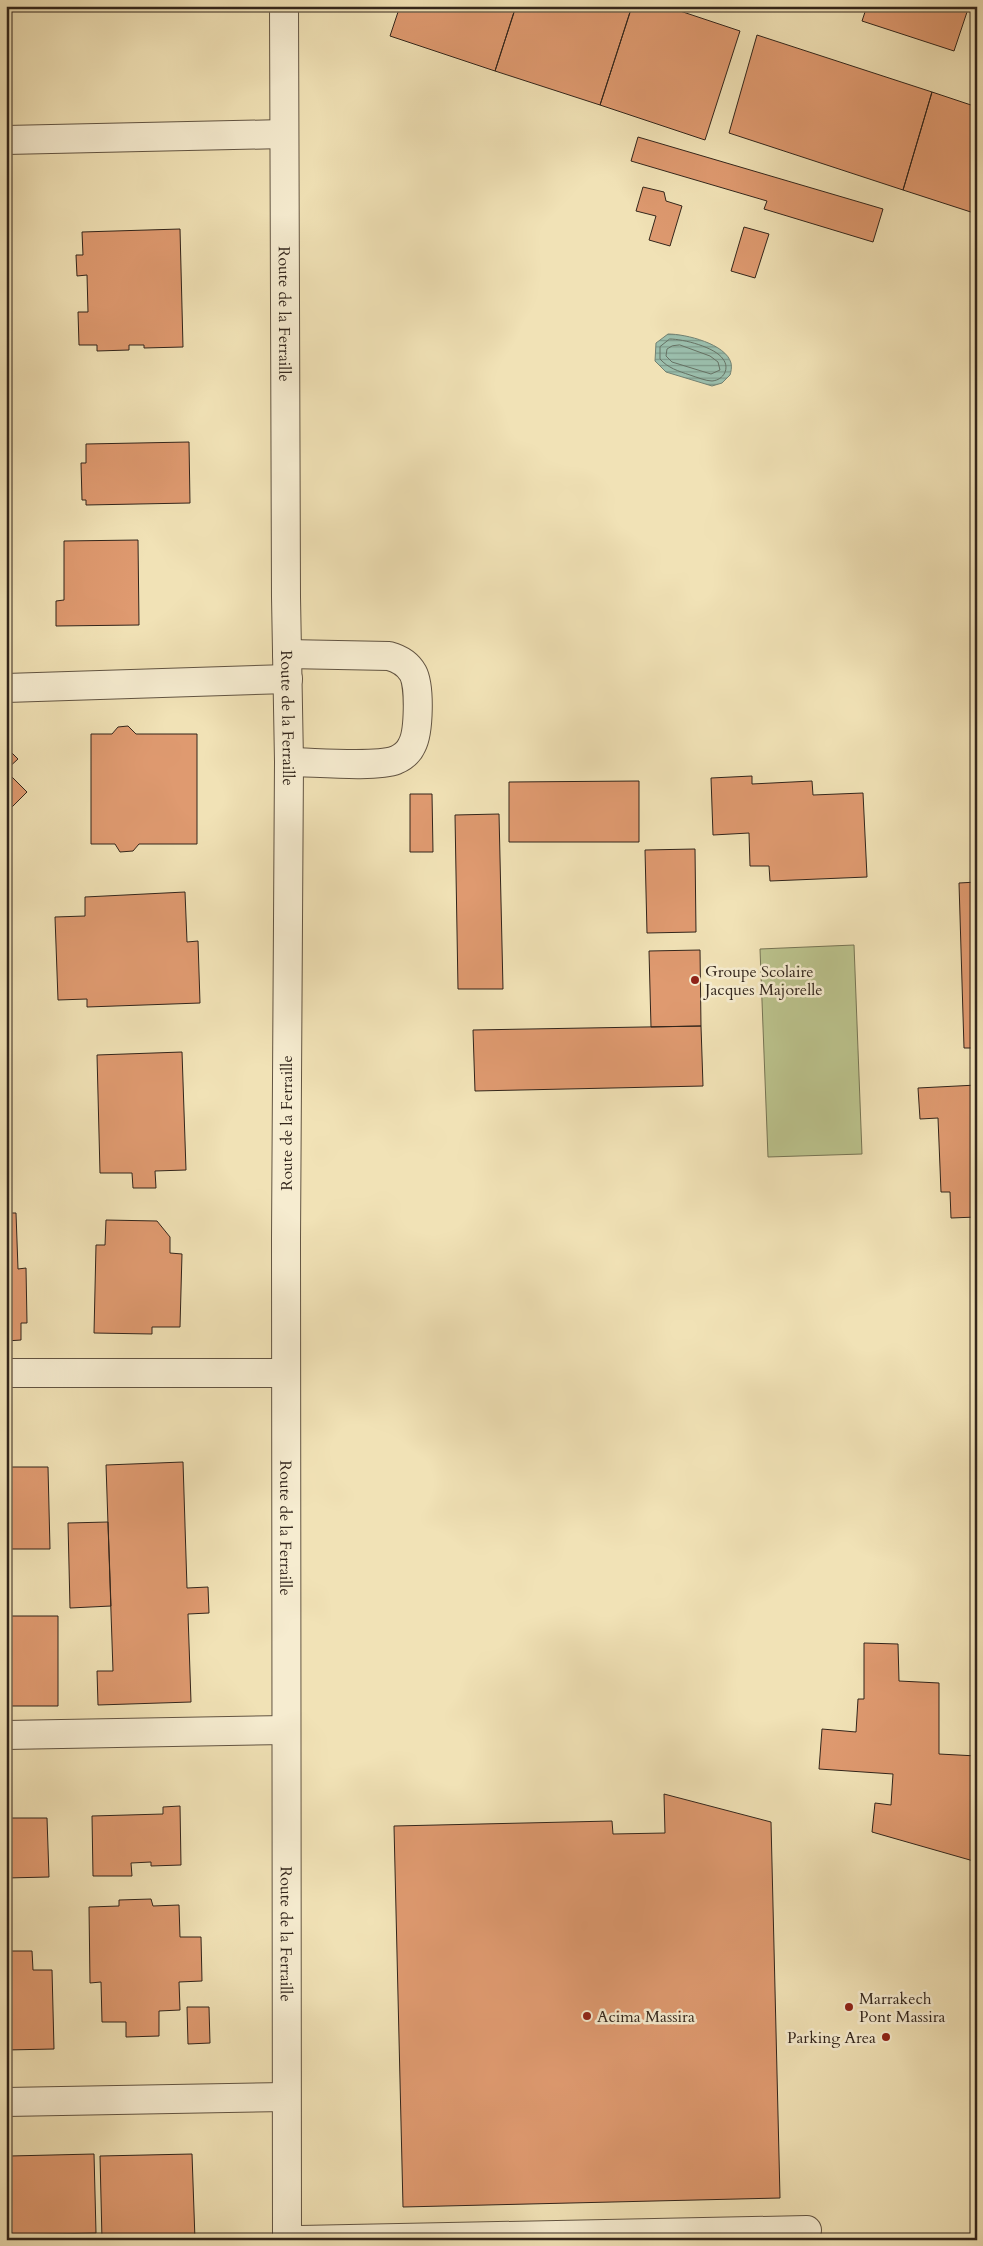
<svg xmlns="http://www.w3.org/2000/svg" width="983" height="2246" font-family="Cardo,serif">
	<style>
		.garden { fill: #bbc38d; stroke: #767454 }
		.water { fill: url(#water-rules); stroke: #718172 }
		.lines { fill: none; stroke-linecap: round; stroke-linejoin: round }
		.shore { stroke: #667264; stroke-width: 1 }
		.building { fill: #df9a70; stroke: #32251b }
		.minor-casing { stroke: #625442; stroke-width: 30 }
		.minor { stroke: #f6ecd0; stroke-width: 28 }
		.poi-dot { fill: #8f2418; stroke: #f6ecd0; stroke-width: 2 }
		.labels { text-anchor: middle; stroke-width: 5; stroke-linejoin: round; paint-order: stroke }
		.street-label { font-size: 16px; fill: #32251b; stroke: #f6ecd0 }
		.poi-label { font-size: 16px; fill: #32251b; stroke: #f6ecd0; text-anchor: start }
	</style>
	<defs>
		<pattern id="water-rules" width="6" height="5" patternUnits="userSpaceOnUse" patternTransform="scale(1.25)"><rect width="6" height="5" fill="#9bbeac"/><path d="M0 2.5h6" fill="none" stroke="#7f9a8b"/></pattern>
	</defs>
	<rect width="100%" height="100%" fill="#f1e2b6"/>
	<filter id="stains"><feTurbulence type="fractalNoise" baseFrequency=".004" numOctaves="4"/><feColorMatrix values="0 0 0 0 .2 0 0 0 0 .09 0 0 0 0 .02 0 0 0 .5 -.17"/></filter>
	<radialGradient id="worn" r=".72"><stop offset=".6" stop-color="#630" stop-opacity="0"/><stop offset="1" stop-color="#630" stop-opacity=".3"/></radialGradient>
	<path class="garden" d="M 854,945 L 862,1154 L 768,1157 L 760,949 Z"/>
	<path class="water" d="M 668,334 C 686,334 726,344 731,363 C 732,367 731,372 730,375 L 722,383 L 712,386 L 666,372 L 655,361 L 656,343 Z"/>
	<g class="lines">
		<path class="shore" d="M 670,339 C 683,339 715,347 723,359 C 730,368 724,380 712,381 C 706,381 696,377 690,375 C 678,371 668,368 660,359 L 660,347 Z
			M 680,345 L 710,356 L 718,362 L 720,370 L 711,374 L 672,362 L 666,356 L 667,349 L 672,346 Z"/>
	</g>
	<path class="building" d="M 400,6 L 516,6 L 495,71 L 390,36 Z
		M 516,6 L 632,6 L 600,105 L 495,71 Z
		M 632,6 L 665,6 L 740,31 L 705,140 L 600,105 Z
		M 867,6 L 969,6 L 954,51 L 862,21 Z
		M 757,35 L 932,92 L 903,190 L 729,133 Z
		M 932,92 L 977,107 L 977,214 L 903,190 Z
		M 638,137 L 883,209 L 873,242 L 764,209 L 767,201 L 631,161 Z
		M 643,187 L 664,192 L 666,201 L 682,206 L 670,246 L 649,240 L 656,216 L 636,211 Z
		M 744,227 L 769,234 L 755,278 L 731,271 Z
		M 180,229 L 183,347 L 144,348 L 144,345 L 129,345 L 129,350 L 97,351 L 97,345 L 79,345 L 78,312 L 88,312 L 87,275 L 77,276 L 76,255 L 83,255 L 82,232 Z
		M 189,442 L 190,503 L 86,505 L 86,500 L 82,500 L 81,463 L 86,463 L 86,444 Z
		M 138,540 L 139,625 L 56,626 L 56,601 L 64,600 L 64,541 Z
		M 128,726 L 136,734 L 197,734 L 197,844 L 139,844 L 133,851 L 120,852 L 115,844 L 91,844 L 91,734 L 112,734 L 118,727 Z
		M 6,747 L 18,759 L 6,770 Z
		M 6,771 L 27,792 L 6,813 Z
		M 752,776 L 752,784 L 812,781 L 813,795 L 863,793 L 867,877 L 770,881 L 769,866 L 750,866 L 749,833 L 713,835 L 711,778 Z
		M 639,781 L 639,842 L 509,842 L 509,782 Z
		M 410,794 L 432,794 L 433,852 L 410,852 Z
		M 499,814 L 503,989 L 458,989 L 455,815 Z
		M 695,849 L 696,932 L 647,933 L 645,850 Z
		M 977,882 L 977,1076 L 976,1076 L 975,1048 L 964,1048 L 959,883 Z
		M 6,891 L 11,891 L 11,1012 L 6,1012 Z
		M 185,892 L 187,942 L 198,941 L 200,1003 L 87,1007 L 87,999 L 58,1000 L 55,917 L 85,916 L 85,897 Z
		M 700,950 L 701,1026 L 651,1027 L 649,951 Z
		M 701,1026 L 703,1086 L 475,1091 L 473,1030 Z
		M 182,1052 L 186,1170 L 155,1171 L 156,1188 L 133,1188 L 132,1173 L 100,1173 L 97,1055 Z
		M 977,1085 L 977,1217 L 951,1218 L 950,1192 L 941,1192 L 938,1118 L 920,1119 L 918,1088 Z
		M 6,1213 L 16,1213 L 18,1269 L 26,1268 L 27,1323 L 21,1323 L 21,1340 L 6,1341 Z
		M 106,1220 L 157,1221 L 170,1237 L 170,1253 L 182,1254 L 180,1327 L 152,1327 L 152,1334 L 94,1333 L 96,1245 L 105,1245 Z
		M 183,1462 L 187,1588 L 208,1587 L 209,1613 L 188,1614 L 191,1702 L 98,1705 L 97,1671 L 113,1671 L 106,1465 Z
		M 6,1467 L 48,1467 L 50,1549 L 6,1549 Z
		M 108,1522 L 111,1606 L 70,1608 L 68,1523 Z
		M 6,1616 L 58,1616 L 58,1706 L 6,1706 Z
		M 864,1643 L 898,1644 L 899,1681 L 939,1683 L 939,1754 L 977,1756 L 977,1862 L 872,1832 L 875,1803 L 891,1805 L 893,1774 L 819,1769 L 822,1729 L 856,1732 L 858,1699 L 864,1699 Z
		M 664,1794 L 771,1822 L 780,2198 L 403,2207 L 394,1826 L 612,1821 L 613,1834 L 665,1833 Z
		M 180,1806 L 181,1865 L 151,1866 L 151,1862 L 131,1863 L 132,1876 L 93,1876 L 92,1816 L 163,1814 L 163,1807 Z
		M 6,1818 L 47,1818 L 49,1877 L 6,1878 Z
		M 151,1899 L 153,1906 L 179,1905 L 180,1937 L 201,1937 L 202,1981 L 179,1982 L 180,2010 L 159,2011 L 159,2036 L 126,2037 L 126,2022 L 102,2022 L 101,1982 L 90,1983 L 89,1907 L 119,1906 L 119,1900 Z
		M 6,1951 L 32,1951 L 33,1970 L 52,1970 L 54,2049 L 6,2050 Z
		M 187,2007 L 209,2007 L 210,2043 L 188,2044 Z
		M 94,2154 L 96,2233 L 11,2235 L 10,2156 Z
		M 192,2154 L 195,2240 L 102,2240 L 100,2156 Z
		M 6,2163 L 8,2163 L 8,2235 L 6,2235 Z"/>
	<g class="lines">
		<defs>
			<g id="minor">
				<path id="s1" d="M 284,6 L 286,597 L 289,762 L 286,1239 L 287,2240"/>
				<path d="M 6,140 L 284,134"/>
				<path d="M 287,654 L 389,656 C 400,659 408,664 413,673 C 420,686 419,732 412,745 C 409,752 403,757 396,760 C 376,768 313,762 289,762"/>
				<path d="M 6,688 L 288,679"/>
				<path d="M 6,1373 L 286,1373"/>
				<path d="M 6,1735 L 286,1730"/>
				<path d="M 6,2102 L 286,2097"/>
				<path d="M 300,2240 L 807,2230"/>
			</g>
		</defs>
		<use href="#minor" class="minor-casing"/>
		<use href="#minor" class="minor"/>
	</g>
	<g class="poi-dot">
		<circle cx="695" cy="980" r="5"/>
		<circle cx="849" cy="2007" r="5"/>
		<circle cx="587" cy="2016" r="5"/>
		<circle cx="886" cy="2037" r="5"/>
	</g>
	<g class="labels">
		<g class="street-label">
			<text dy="6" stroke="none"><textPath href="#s1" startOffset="308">Route de la Ferraille</textPath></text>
			<text dy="6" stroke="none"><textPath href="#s1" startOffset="712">Route de la Ferraille</textPath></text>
			<text transform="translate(286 1123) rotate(-90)" y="6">Route de la Ferraille</text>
			<text dy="6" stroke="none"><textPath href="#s1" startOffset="1522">Route de la Ferraille</textPath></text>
			<text dy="6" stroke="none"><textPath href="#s1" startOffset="1928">Route de la Ferraille</textPath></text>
		</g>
		<g class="poi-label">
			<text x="705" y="977">Groupe Scolaire<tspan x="705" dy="18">Jacques Majorelle</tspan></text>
			<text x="859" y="2004">Marrakech<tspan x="859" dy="18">Pont Massira</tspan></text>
			<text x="597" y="2022">Acima Massira</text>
			<text x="876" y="2043" text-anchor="end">Parking Area</text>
		</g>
	</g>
	<rect width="983" height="2246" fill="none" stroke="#f1e2b6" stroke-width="25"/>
	<rect x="8" y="8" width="968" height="2231" fill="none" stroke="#32251b" stroke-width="2.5"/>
	<rect x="12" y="12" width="958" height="2221" fill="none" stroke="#32251b"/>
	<rect width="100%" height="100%" filter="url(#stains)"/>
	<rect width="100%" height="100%" fill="url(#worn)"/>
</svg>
